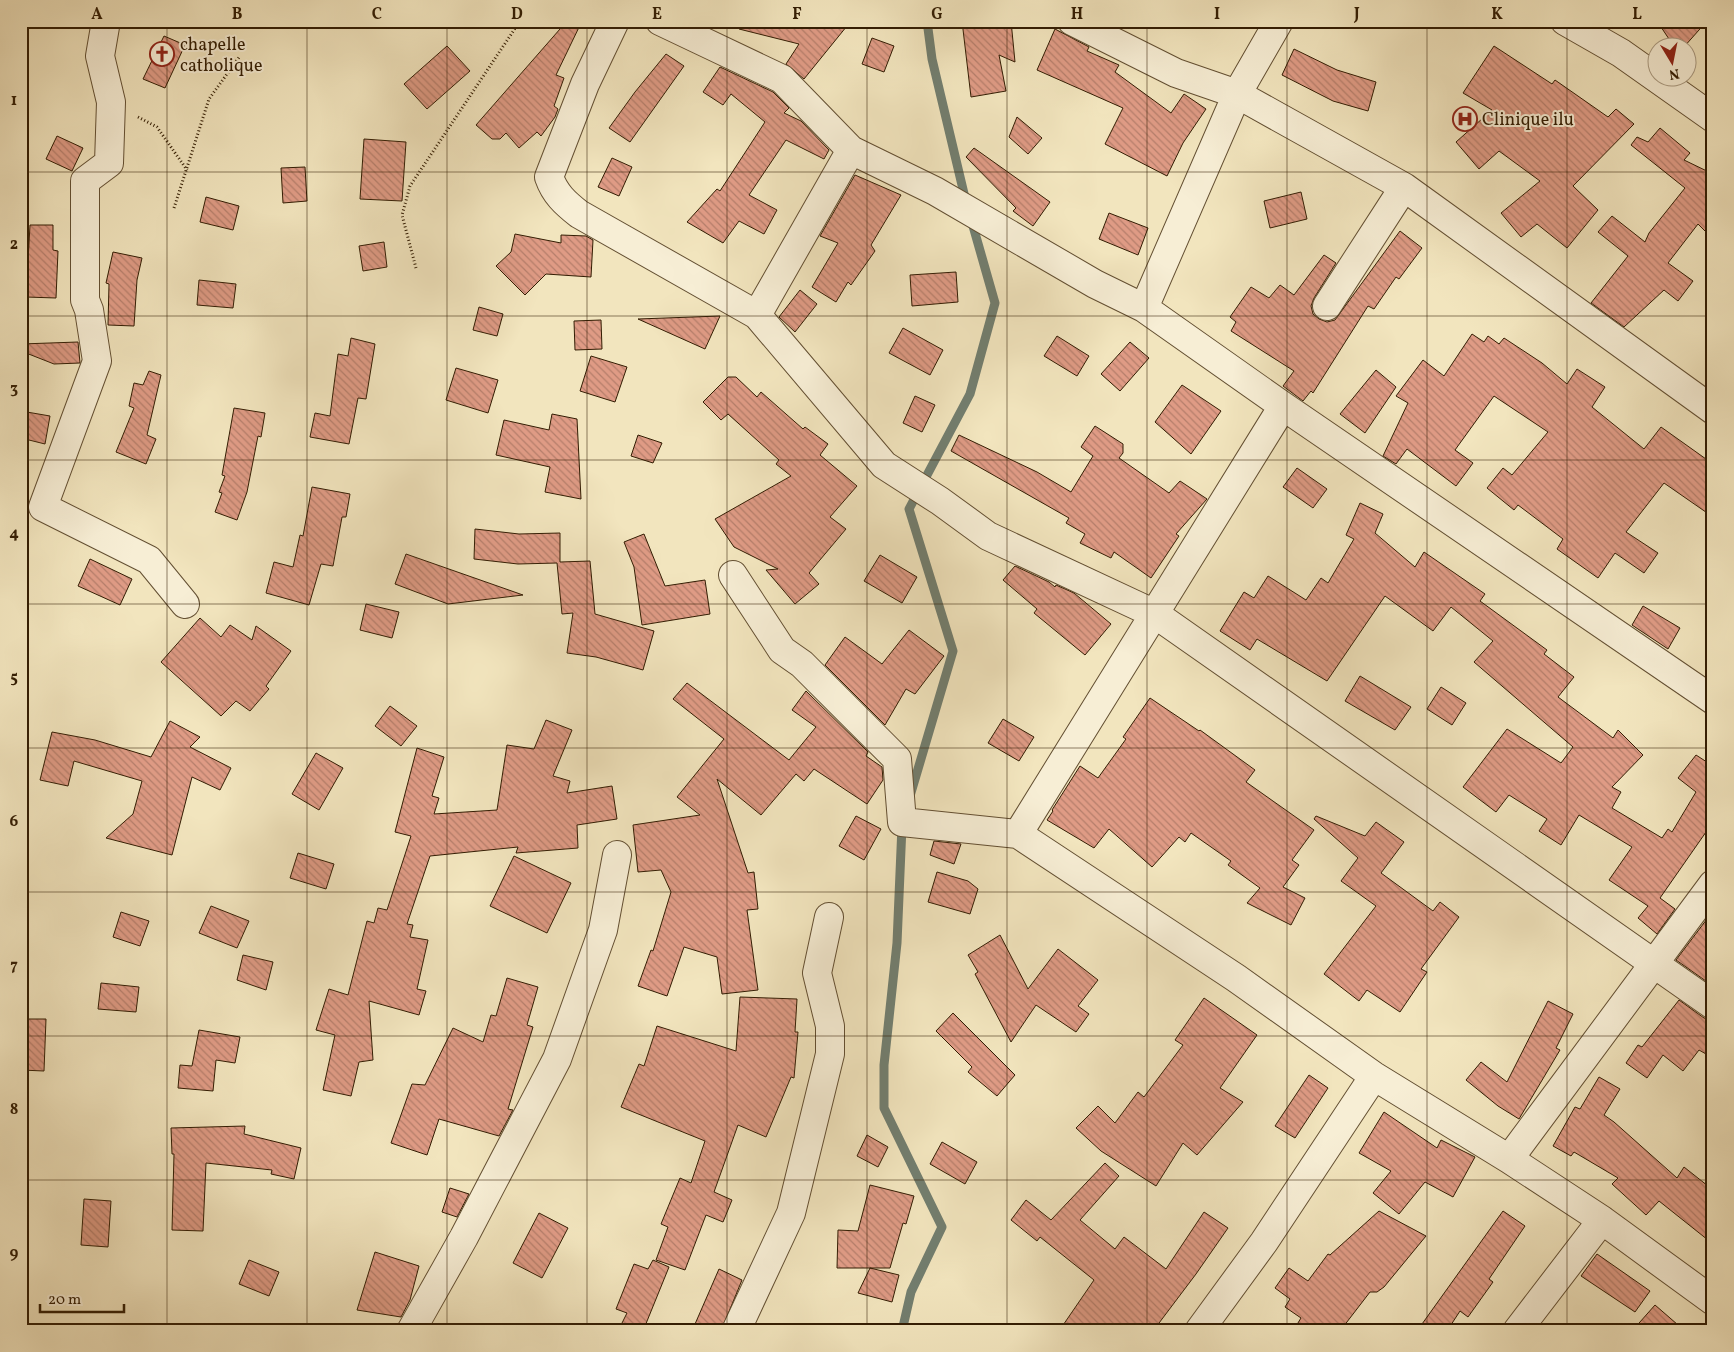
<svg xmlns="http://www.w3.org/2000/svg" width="1734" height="1352" font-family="Vollkorn,serif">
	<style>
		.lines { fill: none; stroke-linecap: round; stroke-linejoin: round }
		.stream { stroke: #727e6f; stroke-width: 9 }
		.building { fill: url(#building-back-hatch); stroke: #331d03 }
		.street-casing { stroke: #634f32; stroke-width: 30 }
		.path { stroke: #331d03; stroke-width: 3; stroke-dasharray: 1 2.5; stroke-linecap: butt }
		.street { stroke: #f7eed5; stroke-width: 28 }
		.grid { fill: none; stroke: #331d03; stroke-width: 1; stroke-opacity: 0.55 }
		.labels { text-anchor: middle; stroke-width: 4; stroke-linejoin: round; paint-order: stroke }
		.poi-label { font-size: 18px; fill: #331d03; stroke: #f7eed5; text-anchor: start }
		.neatline { fill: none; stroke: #331d03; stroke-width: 2 }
		.grid-label { font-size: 16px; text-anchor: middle; font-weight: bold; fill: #331d03 }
	</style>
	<defs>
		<pattern id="building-back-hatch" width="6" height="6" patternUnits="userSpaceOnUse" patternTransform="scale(1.25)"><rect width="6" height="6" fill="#df9b85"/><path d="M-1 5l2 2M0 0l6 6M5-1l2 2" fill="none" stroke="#b57e6b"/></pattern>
	</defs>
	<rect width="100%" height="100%" fill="#f2e5be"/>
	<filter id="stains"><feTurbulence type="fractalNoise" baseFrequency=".004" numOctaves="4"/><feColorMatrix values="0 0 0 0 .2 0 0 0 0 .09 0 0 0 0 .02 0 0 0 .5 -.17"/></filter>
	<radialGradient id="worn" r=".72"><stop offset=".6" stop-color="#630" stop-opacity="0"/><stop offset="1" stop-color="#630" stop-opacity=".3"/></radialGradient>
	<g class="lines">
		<path class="stream" d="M 927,21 L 932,59 L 966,202
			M 910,796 L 953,651 L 909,509 L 970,394 L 995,303 L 971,219
			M 902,826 L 897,943 L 884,1065 L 884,1108 L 942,1227 L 911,1292 L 902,1331"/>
	</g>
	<path class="building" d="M 567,21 L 582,21 L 556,75 L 564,78 L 554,106 L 558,109 L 555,117 L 541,136 L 537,132 L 519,148 L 506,133 L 500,139 L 492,139 L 476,125 Z
		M 740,21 L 851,21 L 804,79 L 786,64 L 799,44 L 739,29 Z
		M 962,21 L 1011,21 L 1015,62 L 999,55 L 1006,91 L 971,97 Z
		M 1657,21 L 1707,21 L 1683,48 L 1675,48 Z
		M 1055,29 L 1089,47 L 1087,51 L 1119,65 L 1115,72 L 1171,113 L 1184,94 L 1206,109 L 1183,143 L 1167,176 L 1105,144 L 1123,108 L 1037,70 Z
		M 164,36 L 185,45 L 165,88 L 143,79 Z
		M 872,38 L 894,46 L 884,72 L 862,64 Z
		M 447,46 L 470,71 L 427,109 L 404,84 Z
		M 1494,46 L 1552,84 L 1555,80 L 1608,117 L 1616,109 L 1634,124 L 1573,186 L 1598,210 L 1567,248 L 1537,224 L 1521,237 L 1501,213 L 1540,181 L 1499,151 L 1479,169 L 1456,142 L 1492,110 L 1463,93 Z
		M 1294,49 L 1337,70 L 1376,82 L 1368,111 L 1333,101 L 1282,75 Z
		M 666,54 L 684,66 L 630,142 L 609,128 L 635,92 Z
		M 720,67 L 773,92 L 789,108 L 784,113 L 801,121 L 829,150 L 824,159 L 786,140 L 749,195 L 777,210 L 764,234 L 739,221 L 723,243 L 687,222 L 717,189 L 720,191 L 765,122 L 731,94 L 723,105 L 703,92 Z
		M 1017,117 L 1042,138 L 1028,154 L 1009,137 Z
		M 1660,128 L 1690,153 L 1684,160 L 1713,174 L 1713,239 L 1698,224 L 1668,263 L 1693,281 L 1678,301 L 1664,290 L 1624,327 L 1591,303 L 1628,256 L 1598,232 L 1612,216 L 1645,242 L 1649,233 L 1685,188 L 1631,145 L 1637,137 L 1648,142 Z
		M 57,136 L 83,148 L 72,171 L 46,159 Z
		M 364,139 L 406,142 L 402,201 L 360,199 Z
		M 974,148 L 1050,202 L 1033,226 L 1013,211 L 1016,208 L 966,157 Z
		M 612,158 L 632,167 L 619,196 L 598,187 Z
		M 305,167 L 307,201 L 283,203 L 281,168 Z
		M 855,175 L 901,195 L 871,245 L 875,251 L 851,285 L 848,282 L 836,302 L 812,287 L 838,243 L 820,236 Z
		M 1301,192 L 1307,219 L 1270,228 L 1264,201 Z
		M 206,197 L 239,206 L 233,230 L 200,222 Z
		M 1109,213 L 1148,228 L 1138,255 L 1099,239 Z
		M 30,225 L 53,225 L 53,250 L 58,251 L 56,298 L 26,297 Z
		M 1400,231 L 1422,248 L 1399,279 L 1396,277 L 1374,309 L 1368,306 L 1313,393 L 1311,391 L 1303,401 L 1283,386 L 1294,371 L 1231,331 L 1236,322 L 1230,317 L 1251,287 L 1269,298 L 1280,285 L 1294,295 L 1324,255 L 1336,263 L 1314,298 L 1311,306 L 1313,314 L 1319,319 L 1327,322 L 1335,320 Z
		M 515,234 L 561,243 L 561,235 L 586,236 L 593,240 L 591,277 L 546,274 L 525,295 L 496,266 L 511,252 Z
		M 384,242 L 387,267 L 363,271 L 359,246 Z
		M 113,252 L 142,258 L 137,280 L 134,326 L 108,325 L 109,284 L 106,283 Z
		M 956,272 L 958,302 L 912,306 L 910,275 Z
		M 199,280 L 236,284 L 233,308 L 197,305 Z
		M 800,290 L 817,304 L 795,332 L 779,317 Z
		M 479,307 L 503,314 L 497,336 L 473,330 Z
		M 720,316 L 705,349 L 638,319 Z
		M 601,320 L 602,349 L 575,350 L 574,321 Z
		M 903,328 L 943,350 L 930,375 L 889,353 Z
		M 1472,334 L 1484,342 L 1488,336 L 1499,344 L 1504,338 L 1542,363 L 1567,384 L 1577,369 L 1605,387 L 1592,407 L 1644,449 L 1661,427 L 1713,464 L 1713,517 L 1664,483 L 1626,532 L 1658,553 L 1644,573 L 1615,553 L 1598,578 L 1557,549 L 1563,539 L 1518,505 L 1514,510 L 1487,488 L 1503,468 L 1512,475 L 1548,432 L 1494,396 L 1455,450 L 1473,463 L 1456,486 L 1407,449 L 1396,464 L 1383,456 L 1408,403 L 1396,396 L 1423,360 L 1444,376 Z
		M 1057,336 L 1089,356 L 1077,376 L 1044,356 Z
		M 351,338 L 375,344 L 366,399 L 358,398 L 349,444 L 310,437 L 315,413 L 330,416 L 338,354 L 348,356 Z
		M 78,342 L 80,363 L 54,364 L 21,351 L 21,344 Z
		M 1130,342 L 1149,358 L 1120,391 L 1101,374 Z
		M 591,356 L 627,367 L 615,402 L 580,391 Z
		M 456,368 L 498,380 L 488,413 L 446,400 Z
		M 1376,370 L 1396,387 L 1365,433 L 1340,414 Z
		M 149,371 L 161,375 L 147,435 L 156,439 L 146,464 L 116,452 L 134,408 L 129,406 L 134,383 L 143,385 Z
		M 728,377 L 736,377 L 757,397 L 761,392 L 803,429 L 805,427 L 828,444 L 820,455 L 857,486 L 830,517 L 846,529 L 809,573 L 819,584 L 795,604 L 766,570 L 778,569 L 734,547 L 715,519 L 791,476 L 776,464 L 779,460 L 728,414 L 721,420 L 703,402 Z
		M 1182,385 L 1221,411 L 1191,454 L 1155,422 Z
		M 915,396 L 935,405 L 922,432 L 903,423 Z
		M 234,408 L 265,413 L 261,437 L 258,436 L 247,492 L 237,520 L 215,512 L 222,493 L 219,492 L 225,476 L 222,475 Z
		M 21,411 L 50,416 L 45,444 L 21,438 Z
		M 552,414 L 577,419 L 581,499 L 545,492 L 550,467 L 496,455 L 504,420 L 549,430 Z
		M 1095,426 L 1123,444 L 1123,453 L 1119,458 L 1169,493 L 1180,481 L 1207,499 L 1176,534 L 1179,536 L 1151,578 L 1114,552 L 1111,558 L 1080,543 L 1085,534 L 1066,523 L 1069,518 L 951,451 L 959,435 L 1037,472 L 1071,492 L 1093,456 L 1081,447 Z
		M 638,435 L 662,443 L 653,463 L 631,456 Z
		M 1297,468 L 1327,489 L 1313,508 L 1283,487 Z
		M 312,487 L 350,494 L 346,517 L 342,517 L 333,566 L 321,564 L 309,605 L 266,593 L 274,562 L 293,567 L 300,535 L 303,536 Z
		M 1360,503 L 1383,514 L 1375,533 L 1415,567 L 1424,552 L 1485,594 L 1480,601 L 1547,650 L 1544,654 L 1574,677 L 1558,697 L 1613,738 L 1618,730 L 1643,755 L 1612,787 L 1621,792 L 1612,808 L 1662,838 L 1668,829 L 1672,832 L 1696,792 L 1678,778 L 1696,755 L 1713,766 L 1713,822 L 1660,898 L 1675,909 L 1657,934 L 1638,918 L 1648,906 L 1609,880 L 1632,847 L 1579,815 L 1561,845 L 1539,831 L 1547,819 L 1509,795 L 1496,812 L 1463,787 L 1507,729 L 1561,763 L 1573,747 L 1474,662 L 1493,641 L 1451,607 L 1433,631 L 1385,596 L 1327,681 L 1257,639 L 1250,650 L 1220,631 L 1244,592 L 1254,598 L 1268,576 L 1306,600 L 1321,578 L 1328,583 L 1354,539 L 1346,535 Z
		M 475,529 L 519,534 L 560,533 L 560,562 L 590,561 L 595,614 L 654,631 L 643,670 L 596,657 L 567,653 L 573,613 L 562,614 L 557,563 L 518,564 L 474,559 Z
		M 644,534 L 665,586 L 705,580 L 710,614 L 642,625 L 634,567 L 624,542 Z
		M 406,554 L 523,595 L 448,604 L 395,584 Z
		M 880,555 L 917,577 L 902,603 L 864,581 Z
		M 90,559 L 132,579 L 120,605 L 78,586 Z
		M 1015,566 L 1049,582 L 1055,587 L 1056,585 L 1074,593 L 1111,624 L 1085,655 L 1034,613 L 1037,609 L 1003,580 Z
		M 366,604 L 399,612 L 392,638 L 360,630 Z
		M 1643,606 L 1680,628 L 1668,649 L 1632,625 Z
		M 200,618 L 221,637 L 230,625 L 252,640 L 256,626 L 291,651 L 266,686 L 269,689 L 250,711 L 236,701 L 221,716 L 161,662 Z
		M 909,630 L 944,656 L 915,694 L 906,689 L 885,725 L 825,665 L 845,637 L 882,664 Z
		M 1360,676 L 1411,707 L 1395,730 L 1345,701 Z
		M 687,683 L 789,760 L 816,727 L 792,710 L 806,691 L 868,752 L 866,756 L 882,767 L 883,780 L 867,804 L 814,769 L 804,781 L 796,774 L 761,815 L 717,779 L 748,873 L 754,872 L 758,909 L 747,910 L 758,990 L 722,994 L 717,957 L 684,947 L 667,996 L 638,986 L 651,950 L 653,951 L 671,892 L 661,870 L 638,872 L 633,825 L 700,815 L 677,797 L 724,739 L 673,699 Z
		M 1441,687 L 1466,703 L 1452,725 L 1427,709 Z
		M 1150,698 L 1199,731 L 1200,730 L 1255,770 L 1246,782 L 1314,830 L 1292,860 L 1299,865 L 1283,887 L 1305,898 L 1291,925 L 1247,903 L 1260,888 L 1228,865 L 1231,861 L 1191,833 L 1185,842 L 1179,837 L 1152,867 L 1109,829 L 1094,848 L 1047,820 L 1053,811 L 1052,810 L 1080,766 L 1098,778 L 1126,739 L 1123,737 Z
		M 390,706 L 417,726 L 401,746 L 375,726 Z
		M 1003,719 L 1034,737 L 1019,761 L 988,743 Z
		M 546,720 L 572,730 L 553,776 L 570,781 L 567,793 L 612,786 L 617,819 L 577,825 L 578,848 L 516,853 L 518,847 L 430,856 L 407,924 L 413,925 L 410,937 L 428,940 L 417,989 L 426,991 L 419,1015 L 369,1001 L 373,1060 L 359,1062 L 351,1096 L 323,1090 L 335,1035 L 316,1030 L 329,989 L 348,995 L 367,921 L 374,923 L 378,908 L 387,910 L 411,836 L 395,832 L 417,748 L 444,757 L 432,796 L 439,798 L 434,814 L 497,810 L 507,745 L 534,749 Z
		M 170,721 L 200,737 L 190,747 L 231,768 L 220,790 L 192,777 L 172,855 L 106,838 L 133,814 L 142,781 L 74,761 L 68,786 L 40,780 L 52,732 L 95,740 L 151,757 Z
		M 316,753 L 343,768 L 319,810 L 292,794 Z
		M 856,816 L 881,829 L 864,860 L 839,846 Z
		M 1316,816 L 1365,836 L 1376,822 L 1404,842 L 1381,873 L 1433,911 L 1440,902 L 1459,917 L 1421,969 L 1427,972 L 1400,1012 L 1367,990 L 1359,1001 L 1324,974 L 1376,906 L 1341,881 L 1358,858 L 1314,819 Z
		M 934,841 L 961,844 L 954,864 L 930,855 Z
		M 298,853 L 334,864 L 326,889 L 290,878 Z
		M 514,856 L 571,883 L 547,933 L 490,906 Z
		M 937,872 L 968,881 L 978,889 L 970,914 L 928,902 Z
		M 211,906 L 249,921 L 237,948 L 199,933 Z
		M 1713,911 L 1713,986 L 1676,960 Z
		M 121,912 L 149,921 L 140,946 L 113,937 Z
		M 1000,935 L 1028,989 L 1058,949 L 1098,980 L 1078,1006 L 1089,1014 L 1076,1032 L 1036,1005 L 1011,1042 L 975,974 L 978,972 L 968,955 Z
		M 243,955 L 273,962 L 266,990 L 237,980 Z
		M 507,978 L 538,987 L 527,1025 L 533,1027 L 508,1109 L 513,1110 L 499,1136 L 439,1119 L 427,1155 L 391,1143 L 412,1084 L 425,1085 L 453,1028 L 483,1042 L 491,1015 L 496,1016 Z
		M 101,983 L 139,987 L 136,1012 L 98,1009 Z
		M 740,997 L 797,999 L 795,1032 L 798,1032 L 794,1078 L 791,1077 L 766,1137 L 738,1125 L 714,1192 L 732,1200 L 723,1222 L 706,1215 L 685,1270 L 656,1260 L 668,1227 L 661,1224 L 680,1178 L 691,1183 L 705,1141 L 621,1107 L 639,1064 L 644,1066 L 657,1026 L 736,1051 Z
		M 1204,998 L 1257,1035 L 1220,1088 L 1243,1102 L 1197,1155 L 1183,1143 L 1156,1186 L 1101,1151 L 1076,1128 L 1098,1106 L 1115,1123 L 1138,1092 L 1144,1097 L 1183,1045 L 1175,1040 Z
		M 1679,1000 L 1704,1018 L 1713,1020 L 1713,1058 L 1699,1050 L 1683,1071 L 1663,1055 L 1647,1078 L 1626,1063 L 1638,1045 L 1642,1047 Z
		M 1548,1001 L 1573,1014 L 1556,1048 L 1560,1050 L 1519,1119 L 1498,1106 L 1466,1080 L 1481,1062 L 1507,1082 Z
		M 953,1013 L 1015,1075 L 997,1096 L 968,1072 L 972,1067 L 936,1031 Z
		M 21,1019 L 46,1019 L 44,1071 L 21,1070 Z
		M 199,1030 L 240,1037 L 235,1063 L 216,1060 L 213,1091 L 178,1088 L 180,1065 L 192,1066 Z
		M 1309,1075 L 1328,1088 L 1295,1138 L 1275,1126 Z
		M 1599,1077 L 1620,1089 L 1604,1115 L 1614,1122 L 1677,1178 L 1684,1167 L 1713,1190 L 1713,1244 L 1659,1201 L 1646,1215 L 1612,1184 L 1618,1178 L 1574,1152 L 1571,1156 L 1553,1146 L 1575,1107 L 1580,1109 Z
		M 1384,1112 L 1437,1148 L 1441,1140 L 1475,1157 L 1453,1197 L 1425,1182 L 1399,1214 L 1373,1193 L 1391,1171 L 1359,1153 Z
		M 245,1126 L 244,1134 L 301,1148 L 294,1179 L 271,1174 L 272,1170 L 206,1163 L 203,1231 L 172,1230 L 174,1154 L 172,1154 L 171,1128 Z
		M 867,1135 L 888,1147 L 878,1167 L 857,1156 Z
		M 942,1142 L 977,1162 L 965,1184 L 930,1164 Z
		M 1105,1163 L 1119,1176 L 1080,1220 L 1115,1249 L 1124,1237 L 1166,1269 L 1204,1212 L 1228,1228 L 1196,1274 L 1153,1331 L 1059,1331 L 1094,1280 L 1040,1237 L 1037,1241 L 1011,1220 L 1026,1200 L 1051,1220 Z
		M 870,1185 L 914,1196 L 906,1224 L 903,1223 L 890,1268 L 837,1268 L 838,1230 L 858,1231 Z
		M 450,1188 L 469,1194 L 457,1217 L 442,1212 Z
		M 84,1199 L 111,1201 L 108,1247 L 81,1245 Z
		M 1379,1211 L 1426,1236 L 1384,1287 L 1377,1292 L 1370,1292 L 1340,1331 L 1293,1331 L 1301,1318 L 1285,1307 L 1290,1299 L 1275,1288 L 1289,1268 L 1308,1281 L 1328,1254 L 1330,1255 Z
		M 1503,1211 L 1525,1226 L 1489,1279 L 1493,1282 L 1468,1317 L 1460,1311 L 1447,1331 L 1417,1331 Z
		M 539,1213 L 568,1228 L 542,1278 L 513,1263 Z
		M 375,1252 L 419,1266 L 410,1300 L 401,1317 L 357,1310 Z
		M 1597,1254 L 1650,1291 L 1635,1312 L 1581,1276 Z
		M 249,1260 L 279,1272 L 269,1296 L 239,1284 Z
		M 653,1260 L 669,1267 L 643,1331 L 618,1331 L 627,1313 L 616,1309 L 634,1264 L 648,1269 Z
		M 870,1268 L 899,1275 L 892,1302 L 858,1293 Z
		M 719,1269 L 742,1280 L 721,1331 L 692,1331 Z
		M 1655,1305 L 1685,1331 L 1632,1331 Z"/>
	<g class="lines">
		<defs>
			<path id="street" d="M 106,21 L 100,56 L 111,102 L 109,163 L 85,181 L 85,300 L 89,310 L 97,361 L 43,507 L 149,560 L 185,604
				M 615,21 L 585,84 L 549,177 C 555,194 565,203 579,214 L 757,315 L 884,465 L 940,501 L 988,536 L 1155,614 L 1713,1005
				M 660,21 L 782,79 L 851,150 L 935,191 L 1095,284 L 1144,308 L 1283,406 L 1713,700
				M 1072,21 L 1176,73 L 1237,94 L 1404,187 L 1713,410
				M 1565,21 L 1621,53 L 1713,118
				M 1327,306 L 1404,187
				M 1144,308 L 1237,94 L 1279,21
				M 757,315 L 851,150
				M 733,575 L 782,650 L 802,664 L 897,759 L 902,822 L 1018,834 L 1236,978 L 1374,1076 L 1509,1159 L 1602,1220 L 1713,1301
				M 1018,834 L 1283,406
				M 1509,1159 L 1713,884
				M 411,1331 L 464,1237 L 557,1059 L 603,930 L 617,855
				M 736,1331 L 791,1213 L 830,1054 L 830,1026 L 817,973 L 829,917
				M 1199,1331 L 1264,1242 L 1374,1076
				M 1517,1331 L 1602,1220"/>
		</defs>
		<use href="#street" class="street-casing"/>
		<path class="path" d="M 138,117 L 157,127 L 187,170
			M 174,208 L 209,99 L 240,56
			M 416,268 L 402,215 L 410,186 L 520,21"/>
		<use href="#street" class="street"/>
	</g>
	<path class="grid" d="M 167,21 L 167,1331M 307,21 L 307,1331M 447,21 L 447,1331M 587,21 L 587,1331M 727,21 L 727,1331M 867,21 L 867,1331M 1007,21 L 1007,1331M 1147,21 L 1147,1331M 1287,21 L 1287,1331M 1427,21 L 1427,1331M 1567,21 L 1567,1331M 21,172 L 1713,172M 21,316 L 1713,316M 21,460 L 1713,460M 21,604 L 1713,604M 21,748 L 1713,748M 21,892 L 1713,892M 21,1036 L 1713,1036M 21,1180 L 1713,1180"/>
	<defs>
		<symbol id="church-ring" viewBox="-11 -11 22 22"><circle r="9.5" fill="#f7eed5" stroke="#8f2418" stroke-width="1.5"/><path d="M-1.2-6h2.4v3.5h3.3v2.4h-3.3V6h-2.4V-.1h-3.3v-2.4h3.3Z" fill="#8f2418"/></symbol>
		<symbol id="hospital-ring" viewBox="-11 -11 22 22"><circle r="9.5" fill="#f7eed5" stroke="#8f2418" stroke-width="1.5"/><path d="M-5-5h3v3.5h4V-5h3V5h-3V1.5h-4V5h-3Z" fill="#8f2418"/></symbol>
	</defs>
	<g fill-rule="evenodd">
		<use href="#church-ring" x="148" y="40" width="28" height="28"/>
		<use href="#hospital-ring" x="1451" y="105" width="28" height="28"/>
	</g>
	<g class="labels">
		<g class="poi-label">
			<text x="180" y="50">chapelle<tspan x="180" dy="21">catholique</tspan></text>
			<text x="1482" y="125">Clinique ilu</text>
		</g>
	</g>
	<rect width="1734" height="1352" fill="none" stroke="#f2e5be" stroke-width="55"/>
	<g transform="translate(1672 62) rotate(170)"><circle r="24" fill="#f7eed5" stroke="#a99a81"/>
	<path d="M0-4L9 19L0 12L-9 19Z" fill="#8f2418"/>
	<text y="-8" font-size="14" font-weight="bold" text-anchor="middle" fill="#331d03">N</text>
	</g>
	<path d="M40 1304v8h84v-8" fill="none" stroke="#331d03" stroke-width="2.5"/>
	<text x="48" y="1304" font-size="15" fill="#331d03" stroke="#f7eed5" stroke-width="4" paint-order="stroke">20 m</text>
	<rect x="28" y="28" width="1678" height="1296" class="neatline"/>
	<g class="grid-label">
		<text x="97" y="19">A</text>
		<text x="237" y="19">B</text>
		<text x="377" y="19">C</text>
		<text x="517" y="19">D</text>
		<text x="657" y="19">E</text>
		<text x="797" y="19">F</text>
		<text x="937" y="19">G</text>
		<text x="1077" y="19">H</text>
		<text x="1217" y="19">I</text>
		<text x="1357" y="19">J</text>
		<text x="1497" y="19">K</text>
		<text x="1637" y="19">L</text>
		<text x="14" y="105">1</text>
		<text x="14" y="249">2</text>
		<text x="14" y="393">3</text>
		<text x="14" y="538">4</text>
		<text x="14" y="682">5</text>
		<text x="14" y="826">6</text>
		<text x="14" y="970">7</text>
		<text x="14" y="1114">8</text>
		<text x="14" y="1258">9</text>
	</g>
	<rect width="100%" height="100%" filter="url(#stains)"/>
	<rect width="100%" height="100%" fill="url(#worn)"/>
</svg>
